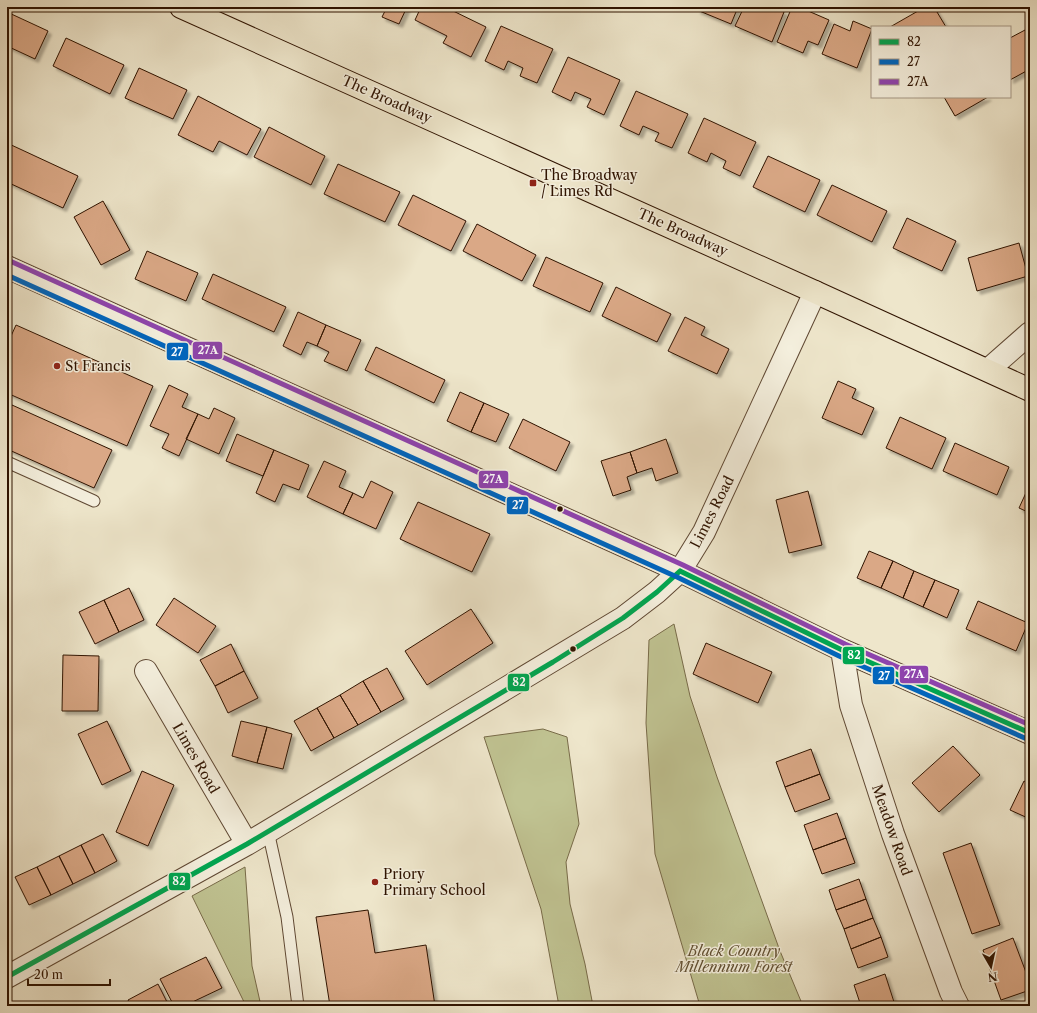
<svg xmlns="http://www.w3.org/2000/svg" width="1037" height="1013" font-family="'Libre Caslon Text',serif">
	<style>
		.green { fill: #c0c392; stroke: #786b49 }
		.building { fill: #daa886; stroke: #2f1300; filter: url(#shadow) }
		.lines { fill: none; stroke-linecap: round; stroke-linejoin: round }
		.service-casing { stroke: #5f4833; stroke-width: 13 }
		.minor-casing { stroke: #5f4833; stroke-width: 24 }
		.primary-casing { stroke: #2f1300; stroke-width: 24 }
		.service { stroke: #f4efdd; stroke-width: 11 }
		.minor { stroke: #f4efdd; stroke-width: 22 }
		.primary { stroke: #eee6cb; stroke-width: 22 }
		.bus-1-casing { stroke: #f4efdd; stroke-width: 8 }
		.bus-2-casing { stroke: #f4efdd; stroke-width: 8 }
		.bus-3-casing { stroke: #f4efdd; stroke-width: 8 }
		.bus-1 { stroke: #00a651; stroke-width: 5 }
		.bus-2 { stroke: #0065bd; stroke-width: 5 }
		.bus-3 { stroke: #8e44ad; stroke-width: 5 }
		.poi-dot { fill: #8f2418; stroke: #f4efdd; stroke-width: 1.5 }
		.bus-dot { fill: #2f1300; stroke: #f4efdd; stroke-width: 1.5 }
		.labels { text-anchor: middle; stroke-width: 3; stroke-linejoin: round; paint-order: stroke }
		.street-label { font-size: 14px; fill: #2f1300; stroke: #f4efdd }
		.poi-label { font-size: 14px; fill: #2f1300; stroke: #f4efdd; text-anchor: start }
		.park-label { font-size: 14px; font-style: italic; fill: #625133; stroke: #f4efdd }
		.line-badge { stroke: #f4efdd; stroke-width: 1.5 }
		.badge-label { font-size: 11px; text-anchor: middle; font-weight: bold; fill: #fff }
	</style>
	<defs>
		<filter id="shadow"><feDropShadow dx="3.5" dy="3.5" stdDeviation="1" flood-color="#0004"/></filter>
	</defs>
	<rect width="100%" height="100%" fill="#eee6cb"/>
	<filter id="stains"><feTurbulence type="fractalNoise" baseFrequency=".005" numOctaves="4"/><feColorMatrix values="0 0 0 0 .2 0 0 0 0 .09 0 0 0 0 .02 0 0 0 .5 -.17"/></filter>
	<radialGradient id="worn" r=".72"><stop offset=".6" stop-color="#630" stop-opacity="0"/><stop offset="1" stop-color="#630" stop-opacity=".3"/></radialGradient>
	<path class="green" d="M 674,624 L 690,696 L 717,777 L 780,951 L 803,1006 L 700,1006 L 655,854 L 646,723 L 649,640 Z
		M 543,729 L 567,737 L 579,824 L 566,862 L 570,904 L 585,964 L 593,1006 L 559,1006 L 541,909 L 484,737 Z
		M 245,867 L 252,966 L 261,1006 L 246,1006 L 192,896 Z"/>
	<path class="building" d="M 382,7 L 407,7 L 399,24 L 382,17 L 386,9 Z
		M 421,7 L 445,7 L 486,27 L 471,57 L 443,43 L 447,36 L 415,20 Z
		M 699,7 L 738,7 L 731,24 L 697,10 Z
		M 744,7 L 772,7 L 784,12 L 772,42 L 735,26 Z
		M 792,7 L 799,7 L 829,20 L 818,45 L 808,41 L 803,53 L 777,42 Z
		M 925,7 L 934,7 L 946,27 L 890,27 Z
		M 7,12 L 48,31 L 35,59 L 7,46 Z
		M 853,21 L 872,29 L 857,68 L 822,54 L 834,24 L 850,31 Z
		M 501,26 L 553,49 L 537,83 L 520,76 L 523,68 L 508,61 L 504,70 L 485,61 Z
		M 1025,30 L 1030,39 L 1030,69 L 1010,80 L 1010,38 Z
		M 66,38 L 124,65 L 110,94 L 53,66 Z
		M 568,57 L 620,80 L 604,115 L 587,107 L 591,99 L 575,92 L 571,101 L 552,92 Z
		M 139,68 L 187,90 L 173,119 L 125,98 Z
		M 636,91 L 688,114 L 672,148 L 655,141 L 659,133 L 643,126 L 639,135 L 620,126 Z
		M 198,96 L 261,129 L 247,155 L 219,141 L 213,152 L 178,135 Z
		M 944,97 L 988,97 L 955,116 Z
		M 704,118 L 756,142 L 740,176 L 723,168 L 726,161 L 711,153 L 707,162 L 688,153 Z
		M 269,127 L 325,156 L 311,185 L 254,157 Z
		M 7,143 L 78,176 L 63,208 L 7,182 Z
		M 768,156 L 820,180 L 805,212 L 753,187 Z
		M 338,164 L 400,192 L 385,222 L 324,194 Z
		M 832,185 L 887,211 L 872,242 L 817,215 Z
		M 413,195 L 466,221 L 451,251 L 398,225 Z
		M 103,201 L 130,250 L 101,265 L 74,217 Z
		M 907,218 L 956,241 L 942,271 L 893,248 Z
		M 477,224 L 536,255 L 522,281 L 463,251 Z
		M 1019,243 L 1028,276 L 977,291 L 968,258 Z
		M 147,251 L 198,273 L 186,301 L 135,279 Z
		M 546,257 L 603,283 L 590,312 L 533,286 Z
		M 213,274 L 286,307 L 274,332 L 202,299 Z
		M 616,287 L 671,314 L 657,342 L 602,316 Z
		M 298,312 L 326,325 L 317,346 L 307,342 L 301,355 L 283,346 Z
		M 685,317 L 705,327 L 701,335 L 729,349 L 717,374 L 668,351 Z
		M 16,325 L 153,386 L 127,446 L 7,393 L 7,345 Z
		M 326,325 L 361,340 L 347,371 L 324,361 L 329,352 L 317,346 Z
		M 376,347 L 445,380 L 434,403 L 365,370 Z
		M 838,381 L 856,389 L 852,398 L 874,408 L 862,435 L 822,418 Z
		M 169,385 L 188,394 L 182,407 L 198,414 L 179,456 L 162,448 L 169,434 L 150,426 Z
		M 460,392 L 484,403 L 471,432 L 447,421 Z
		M 484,403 L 509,414 L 496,442 L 471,432 Z
		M 12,405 L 112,450 L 94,488 L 7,449 L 7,417 Z
		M 214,408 L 235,418 L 219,454 L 186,439 L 198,414 L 209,419 Z
		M 900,417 L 946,438 L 932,469 L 886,448 Z
		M 523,419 L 570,442 L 556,471 L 509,448 Z
		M 237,434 L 274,450 L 263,476 L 226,461 Z
		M 666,439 L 678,473 L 656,481 L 652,468 L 637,473 L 630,452 Z
		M 955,443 L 1009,467 L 997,495 L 943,471 Z
		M 274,450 L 309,465 L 299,490 L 283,484 L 275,502 L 256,493 Z
		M 630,452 L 637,473 L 627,477 L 631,490 L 613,496 L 601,461 Z
		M 324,461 L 346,471 L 339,487 L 353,493 L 343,514 L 307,497 Z
		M 371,481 L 393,492 L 376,529 L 343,514 L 353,493 L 363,498 Z
		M 1030,484 L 1030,513 L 1019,508 Z
		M 808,491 L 822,545 L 789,553 L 776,500 Z
		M 418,502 L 490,534 L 472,572 L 400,539 Z
		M 869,551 L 893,561 L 881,588 L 857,578 Z
		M 893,561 L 914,571 L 903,598 L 881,588 Z
		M 914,571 L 935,580 L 923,607 L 903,598 Z
		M 935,580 L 959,590 L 947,618 L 923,607 Z
		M 129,588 L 144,620 L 119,632 L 104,600 Z
		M 174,598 L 216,626 L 198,653 L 156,625 Z
		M 104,600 L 119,632 L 95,644 L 79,612 Z
		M 978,601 L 1028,623 L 1016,651 L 966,629 Z
		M 471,609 L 493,643 L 427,685 L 405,651 Z
		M 706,643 L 772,672 L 758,703 L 693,674 Z
		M 231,644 L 244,671 L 215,686 L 200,660 Z
		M 63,655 L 99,656 L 98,711 L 62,711 Z
		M 387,668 L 404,699 L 381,712 L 363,681 Z
		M 244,671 L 258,698 L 228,713 L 215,686 Z
		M 363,681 L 381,712 L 358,725 L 340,695 Z
		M 340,695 L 358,725 L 334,738 L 317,708 Z
		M 317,708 L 334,738 L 311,751 L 294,721 Z
		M 107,721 L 131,771 L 102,785 L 78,734 Z
		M 241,721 L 267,727 L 257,763 L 232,756 Z
		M 267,727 L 292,734 L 283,769 L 257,763 Z
		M 953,746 L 980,775 L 939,812 L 912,783 Z
		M 811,749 L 820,774 L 785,787 L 776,762 Z
		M 142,771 L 174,785 L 148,846 L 116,832 Z
		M 820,774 L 830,799 L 795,812 L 785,787 Z
		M 1024,781 L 1030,784 L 1030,819 L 1010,810 Z
		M 837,813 L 846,838 L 813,850 L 804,825 Z
		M 103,834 L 117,861 L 95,873 L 81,845 Z
		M 846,838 L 855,863 L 822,874 L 813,850 Z
		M 971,843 L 1000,925 L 972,934 L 943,853 Z
		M 81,845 L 95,873 L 73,884 L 59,856 Z
		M 59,856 L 73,884 L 51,895 L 37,867 Z
		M 37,867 L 51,895 L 29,905 L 15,877 Z
		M 859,879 L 866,899 L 836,910 L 829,890 Z
		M 866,899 L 873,918 L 844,929 L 836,910 Z
		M 368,910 L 375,953 L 426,945 L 435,1006 L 330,1006 L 316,917 Z
		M 873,918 L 881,937 L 851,949 L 844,929 Z
		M 881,937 L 888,957 L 858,968 L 851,949 Z
		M 1013,938 L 1030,983 L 1030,990 L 1001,1000 L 983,950 Z
		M 206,957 L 222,988 L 184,1006 L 174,1006 L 160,979 Z
		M 885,974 L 894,1002 L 882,1006 L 861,1006 L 854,985 Z
		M 158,984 L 169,1006 L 131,1006 L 128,1000 Z"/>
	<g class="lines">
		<defs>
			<path id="service" d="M 7,462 L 94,501
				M 268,831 L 287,917 L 298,1006"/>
			<path id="minor" d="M 7,267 L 680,571 L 842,650 L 1030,733
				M 988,370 L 1030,333
				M 842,650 L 851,705 L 893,834 L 951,992 L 958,1006
				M 146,671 L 247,844
				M 7,977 L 247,844 L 623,618 L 657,592 L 680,571 L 704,532 L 815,292"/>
			<path id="primary" d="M 181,7 L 815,292 L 1030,390"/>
		</defs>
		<use href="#service" class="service-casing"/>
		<use href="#minor" class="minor-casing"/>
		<use href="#primary" class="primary-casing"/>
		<use href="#service" class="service"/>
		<use href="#minor" class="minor"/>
		<use href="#primary" class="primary"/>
		<defs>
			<path id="bus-1" d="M 680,571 L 842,650 L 1030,733
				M 7,977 L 247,844 L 553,662 L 623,618 L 657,592 L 680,571"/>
			<path id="bus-2" d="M 7,275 L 677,577 L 839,656 L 1027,739"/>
			<path id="bus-3" d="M 10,261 L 683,565 L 845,644 L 1030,725"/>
		</defs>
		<use href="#bus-1" class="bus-1-casing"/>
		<use href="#bus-2" class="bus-2-casing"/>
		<use href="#bus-3" class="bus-3-casing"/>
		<use href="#bus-1" class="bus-1"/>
		<use href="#bus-2" class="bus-2"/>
		<use href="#bus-3" class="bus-3"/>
	</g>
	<g class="poi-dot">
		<rect x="529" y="179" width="8" height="8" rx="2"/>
		<circle cx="57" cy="366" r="4"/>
		<circle cx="375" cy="882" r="4"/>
	</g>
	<g class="bus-dot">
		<circle cx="560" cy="509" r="3.5"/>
		<circle cx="573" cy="649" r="3.5"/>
	</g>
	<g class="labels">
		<g class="street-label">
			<text transform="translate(387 99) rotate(24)" y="5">The Broadway</text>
			<text transform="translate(683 232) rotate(24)" y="5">The Broadway</text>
			<text transform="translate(712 512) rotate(-63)" y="5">Limes Road</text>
			<text transform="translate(196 758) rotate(60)" y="5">Limes Road</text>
			<text transform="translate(892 830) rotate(71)" y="5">Meadow Road</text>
		</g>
		<g class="poi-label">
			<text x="541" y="180">The Broadway<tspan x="541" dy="16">/ Limes Rd</tspan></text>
			<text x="65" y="371">St Francis</text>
			<text x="383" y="879">Priory<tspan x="383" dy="16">Primary School</tspan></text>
		</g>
		<g class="park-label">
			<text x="734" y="956">Black Country<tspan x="734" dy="16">Millennium Forest</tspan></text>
		</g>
	</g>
	<g class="line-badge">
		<rect x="192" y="341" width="31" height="19" rx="4" fill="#8e44ad"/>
		<rect x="166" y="342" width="23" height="19" rx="4" fill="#0065bd"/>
		<rect x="478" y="470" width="31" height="19" rx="4" fill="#8e44ad"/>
		<rect x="506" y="496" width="23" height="19" rx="4" fill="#0065bd"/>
		<rect x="842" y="646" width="23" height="19" rx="4" fill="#00a651"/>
		<rect x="899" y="665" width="30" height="19" rx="4" fill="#8e44ad"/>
		<rect x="872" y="666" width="23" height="19" rx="4" fill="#0065bd"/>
		<rect x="507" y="673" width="23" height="19" rx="4" fill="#00a651"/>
		<rect x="168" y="872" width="23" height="19" rx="4" fill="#00a651"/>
	</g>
	<g class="badge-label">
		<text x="208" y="354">27A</text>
		<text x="177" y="356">27</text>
		<text x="493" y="483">27A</text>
		<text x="518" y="509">27</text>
		<text x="854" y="659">82</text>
		<text x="914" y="678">27A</text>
		<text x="884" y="680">27</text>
		<text x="519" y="686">82</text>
		<text x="179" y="885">82</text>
	</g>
	<rect width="1037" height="1013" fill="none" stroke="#eee6cb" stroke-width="24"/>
	<rect x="8" y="8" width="1021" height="997" fill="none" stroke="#2f1300" stroke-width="2"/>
	<rect x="12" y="12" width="1013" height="989" fill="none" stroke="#2f1300"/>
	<rect x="871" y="26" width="140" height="72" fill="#f4efdd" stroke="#a59785"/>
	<rect x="879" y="39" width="20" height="6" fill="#00a651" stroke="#a59785"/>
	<text x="907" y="46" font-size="12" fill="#2f1300">82</text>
	<rect x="879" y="59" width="20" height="6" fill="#0065bd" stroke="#a59785"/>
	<text x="907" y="66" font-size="12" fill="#2f1300">27</text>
	<rect x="879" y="79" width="20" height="6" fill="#8e44ad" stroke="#a59785"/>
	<text x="907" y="86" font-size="12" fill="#2f1300">27A</text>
	<g transform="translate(991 967) rotate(171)" stroke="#f4efdd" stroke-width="3" paint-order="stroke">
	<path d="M0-3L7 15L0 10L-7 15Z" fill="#2f1300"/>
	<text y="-6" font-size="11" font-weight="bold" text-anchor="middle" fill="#2f1300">N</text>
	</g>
	<path d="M28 979v6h82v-6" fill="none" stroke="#2f1300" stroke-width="2"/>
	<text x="34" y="979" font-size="12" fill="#2f1300" stroke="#f4efdd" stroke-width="3" paint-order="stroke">20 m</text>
	<rect width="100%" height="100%" filter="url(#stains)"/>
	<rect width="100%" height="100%" fill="url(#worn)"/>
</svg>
